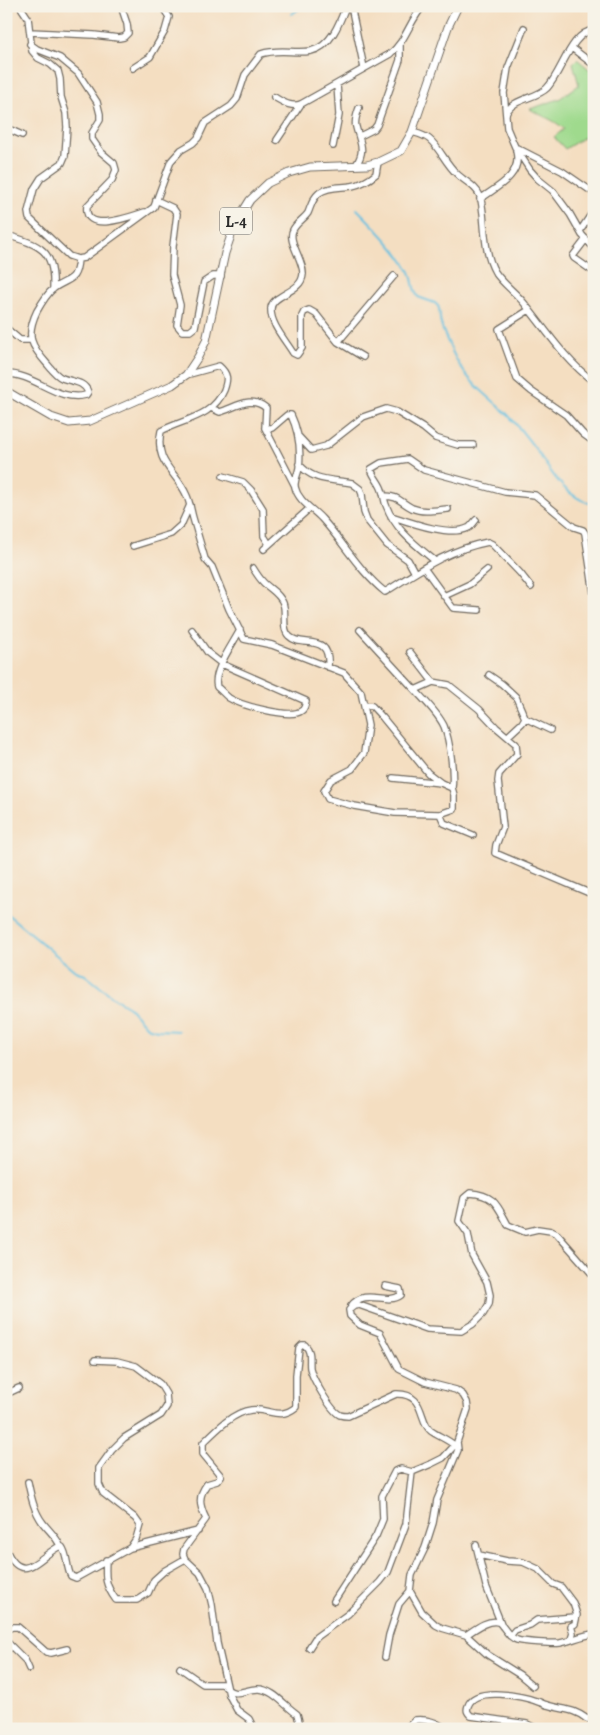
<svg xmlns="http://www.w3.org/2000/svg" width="600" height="1735" font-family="Alegreya,serif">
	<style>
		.green { fill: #9fda8d; stroke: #65825c }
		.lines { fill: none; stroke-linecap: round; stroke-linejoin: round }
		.stream { stroke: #62c0e0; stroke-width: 2 }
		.minor-casing { stroke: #716a60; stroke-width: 8 }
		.major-casing { stroke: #716a60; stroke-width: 9 }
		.minor { stroke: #fff; stroke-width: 5.5 }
		.major { stroke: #fff; stroke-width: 7 }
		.labels { text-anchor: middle; stroke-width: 4.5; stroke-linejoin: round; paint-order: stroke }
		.shield { fill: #f7f3e8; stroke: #686764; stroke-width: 1 }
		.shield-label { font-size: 16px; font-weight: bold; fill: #2b2b2b }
	</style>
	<rect width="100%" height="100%" fill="#f7f3e8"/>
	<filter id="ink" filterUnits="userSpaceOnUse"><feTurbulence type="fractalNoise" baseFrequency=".02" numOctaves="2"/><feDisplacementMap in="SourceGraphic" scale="10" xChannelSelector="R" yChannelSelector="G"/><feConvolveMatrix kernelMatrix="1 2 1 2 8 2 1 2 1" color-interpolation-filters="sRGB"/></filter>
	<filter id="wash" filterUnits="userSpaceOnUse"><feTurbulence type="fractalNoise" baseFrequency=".0096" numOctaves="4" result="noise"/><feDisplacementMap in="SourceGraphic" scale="20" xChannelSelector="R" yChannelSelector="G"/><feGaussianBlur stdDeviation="1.12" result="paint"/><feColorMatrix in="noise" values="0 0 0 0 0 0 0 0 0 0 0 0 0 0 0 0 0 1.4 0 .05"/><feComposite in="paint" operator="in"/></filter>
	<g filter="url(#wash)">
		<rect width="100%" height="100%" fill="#f4dec1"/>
		<path class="green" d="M 577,59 L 594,73 L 594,134 L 591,133 L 565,149 L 554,137 L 564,129 C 555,120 541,116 530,109 L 559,99 L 579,85 L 573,63 Z"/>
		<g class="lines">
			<path class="stream" d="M 292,14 L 303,6
				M 357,209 C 372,224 399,252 409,270 C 414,279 412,289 418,297 L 435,303 L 438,306 C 441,312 439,318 441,324 C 443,333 455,358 460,366 C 472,386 492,398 508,415 C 518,426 528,439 537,451 C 551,472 566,499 594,504
				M 6,913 L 74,970 L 85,975 L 117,1000 L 129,1007 L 147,1027 L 157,1030 L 178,1031"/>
		</g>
	</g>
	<g filter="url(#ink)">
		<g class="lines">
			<defs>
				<path id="minor" d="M 20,6 L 28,18 L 32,51 L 38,58 L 50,64 L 58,71 L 60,79 L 61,97 L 66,113 L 67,127 L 65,156 L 62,163 L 41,178 L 34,189 L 28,212 L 29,218 L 69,256 L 78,259 L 84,258 L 154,207 L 171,161 L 181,150 L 193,143 L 198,138 L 205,123 L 231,106 L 237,99 L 245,75 L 261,54 C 280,48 294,54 311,51 C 331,47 340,22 346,6
					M 351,6 L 364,68
					M 524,28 L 508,68 L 504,93 L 507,128 L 515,147 L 530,170 L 538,179 L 553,191 L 570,214 L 582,235 L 594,248
					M 30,32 L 94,35 L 119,38 L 124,37 L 128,33 L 127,24 L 121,6
					M 30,44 L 37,49 L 60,58 L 78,73 L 97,102 L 100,114 L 100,120 L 92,133 L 92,139 L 101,152 L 114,163 L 116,170 L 112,180 L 87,206 C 83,235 132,216 145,212
					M 572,48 L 594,65
					M 133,68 L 150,57 L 165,31 L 169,17 L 162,6
					M 274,97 C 283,102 291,108 301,104 L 390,54 C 406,41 409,22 423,6
					M 506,114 C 512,98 536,99 547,88 C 562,72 571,32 594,30
					M 6,128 L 22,135
					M 412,132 C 419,134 424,135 429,139 C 440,148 445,163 457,174 C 464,181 475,185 479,194 C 482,200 482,207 483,213 C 485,233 485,255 495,272 C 503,284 515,292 524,303 C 546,330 565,360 594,382
					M 360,136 L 374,129 L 377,125 L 400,60 L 400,44
					M 277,140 L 301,104
					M 333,146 L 339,115 L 337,84
					M 517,148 L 562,171 L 594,193
					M 356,165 C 366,150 360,143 356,127 C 354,121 357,114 359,108
					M 480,199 C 497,187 523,175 516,151
					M 156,200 L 173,208 L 177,214 L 173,246 L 172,275 L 180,305 L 177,325 L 182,331 L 190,331 L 195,327 L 204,282 L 213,276 L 221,276
					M 580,231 L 594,210
					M 6,235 C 41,245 55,250 53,289
					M 586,239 L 573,256 L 574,258 L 594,272
					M 529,310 L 499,329 L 517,379 L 531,391 L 566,415 L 583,434 L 594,442
					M 6,328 L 20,340 L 30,340
					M 338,342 L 394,276
					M 363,357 L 338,342 L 316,314 L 309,310 L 304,312 L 302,316 L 302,348 L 297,355 L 293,353 C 286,341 270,324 271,309 C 271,294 302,293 303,274 C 304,261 287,241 293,230 C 296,223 304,219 308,213 C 311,206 312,199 319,193 C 329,186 341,188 352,186 C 362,184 369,180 376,174 L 378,162
					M 6,374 C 34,373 58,403 86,395 L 88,392 C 84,381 72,382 62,378 C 57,376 52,370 48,365 C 31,346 25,336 37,311 C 41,304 47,294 53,289 C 68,277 76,284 78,259
					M 186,375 L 219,366 C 228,374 228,379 224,390 C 213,417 184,419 161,431 C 154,464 176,470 187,496 C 190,503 191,511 193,518 C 197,532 201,545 205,559 L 212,567 L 229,609 L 244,639 L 272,645 L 344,673 L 361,692 L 368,725 L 364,753 L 352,769 L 331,780 L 324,791 L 328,799 L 354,806 L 395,813 L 440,814 L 454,809 L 454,795 L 452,788 L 441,783 L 428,773 L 383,718 L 372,706 L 364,705
					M 211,408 L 220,412 C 236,407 252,395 266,408 L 265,428 L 272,428 L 287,415 L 291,415 C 299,432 301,450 299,468 C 298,474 294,481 295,487 C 298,501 313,509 322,519 C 344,543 359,571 385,592 C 420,570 447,550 488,542 L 492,544 L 520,573 L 531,587
					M 265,428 L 295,486
					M 299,437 L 311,450 L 326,446 L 363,417 L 386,409 L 397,412 L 423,428 L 435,438 L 458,445 L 473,445
					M 299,464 C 313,482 332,479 352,483 L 360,489 L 362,494 L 364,512 L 367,520 L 387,545 L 408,560 L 415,573
					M 223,476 L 243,482 L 251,490 L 263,509 L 264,536 L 269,544
					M 384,496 C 399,496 400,502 412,508 C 423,513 436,510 448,509
					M 391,516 C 409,522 450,537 468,528 C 471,527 474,522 476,520
					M 133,546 L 171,534 L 181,525 L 190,505
					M 264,549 L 310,508
					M 435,561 C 416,545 395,530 386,505 C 384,500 384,495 382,490 C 380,483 374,478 371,469 L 381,463 L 408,459 L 424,470 L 505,492 L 535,495 L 574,527 L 583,530 L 585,533 L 594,594
					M 253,568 C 256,573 260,579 264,583 C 271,590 279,593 283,603 C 287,613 281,628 289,636 C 301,649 331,631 328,667
					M 424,568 L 453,608 L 479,610
					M 444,596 L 470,584 L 487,570
					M 192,630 L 208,653 L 222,664 L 306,701 C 305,705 305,709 301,711 C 290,719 240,705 229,698 C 225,695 221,690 217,687 C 212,672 233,644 240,630
					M 360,630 L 415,690
					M 410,652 L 433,682
					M 489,675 L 502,684 L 516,697 L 525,718 L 550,730
					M 508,736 L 522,723 L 525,718
					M 393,778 L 441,783
					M 452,788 C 454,772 450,741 444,726 C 438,713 425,701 415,690 L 433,682 L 449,685 L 479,709 L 496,727 L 516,744 L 517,754 L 499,774 L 498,781 L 503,827 L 496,845 L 495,853 L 594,895
					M 440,814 L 444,823 L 473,835
					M 351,1306 C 366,1287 386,1306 401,1295 L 400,1289 L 385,1286
					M 95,1360 L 117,1361 L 136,1366 L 160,1384 L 166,1394 L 167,1406 L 161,1415 L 124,1438 L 112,1450 L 99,1468 L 99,1484 L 103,1493 L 135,1518 L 140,1525 L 136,1539 L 130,1548
					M 6,1394 L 19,1388
					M 28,1482 C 31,1497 34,1511 43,1523 C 49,1531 57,1537 60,1546
					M 476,1545 L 486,1586 L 502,1626
					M 6,1550 C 23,1586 38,1557 60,1546 L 62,1547 C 68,1555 66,1567 71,1576 L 76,1578 L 130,1548 L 198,1531
					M 479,1555 L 507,1561 L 523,1562 L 538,1569 L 553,1584 L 561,1587 L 573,1603 L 577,1615 L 575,1624 L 571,1626 L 573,1633 L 571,1639
					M 106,1560 C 105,1578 105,1585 116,1600 L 137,1600 L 148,1593 L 154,1580 L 164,1571 L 185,1559
					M 334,1601 L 376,1536 L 383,1519 L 382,1496 L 395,1471 L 401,1469 L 412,1472 L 431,1464 L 443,1458 L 456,1444
					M 6,1630 L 12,1627 L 18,1627 L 46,1652 L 51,1653 L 67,1649
					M 466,1635 C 474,1630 487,1619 498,1622 C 503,1624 508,1638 517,1640 C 523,1642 553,1644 560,1643 C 571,1641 582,1635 594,1634
					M 510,1636 L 515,1630 L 530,1625 L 537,1620 L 575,1617
					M 6,1641 L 25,1660 L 29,1669
					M 309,1648 L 316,1637 L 348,1614 L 380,1582 L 388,1572 L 406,1524 L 412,1472
					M 385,1657 L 389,1635 L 399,1604 L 410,1591
					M 180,1668 L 203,1684 L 223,1684 C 234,1700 243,1689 258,1689 C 273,1689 285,1706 297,1714 L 301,1729
					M 533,1686 L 520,1675 L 488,1655 L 466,1635 L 442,1628 L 436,1625 L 422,1612 L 410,1591 L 412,1575 L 425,1548 L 433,1523 L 437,1500 L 458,1450 L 457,1442 L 468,1409 L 467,1402 L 463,1395 L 456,1390 L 425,1382 L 399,1369 L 380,1333 L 360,1325 L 350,1316 L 349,1310 L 354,1306 L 359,1305 L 427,1329 L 461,1331 L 473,1324 L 483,1314 L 489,1304 L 490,1295 L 487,1282 L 472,1255 L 468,1234 L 459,1221 L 464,1198 L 470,1193 C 495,1195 497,1205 508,1225 L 525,1232 L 538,1229 L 551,1231 L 557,1234 L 594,1276
					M 254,1729 L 249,1719 L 237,1710 L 229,1695 L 217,1643 L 212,1605 L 208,1588 L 200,1573 L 185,1559 L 183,1554 L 184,1549 L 206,1519 C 199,1505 198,1496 207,1484 L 217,1481 L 221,1476 L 203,1454 L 203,1443 C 215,1431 233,1412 251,1410 C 270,1408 278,1421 296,1407 L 296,1375 L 299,1348 L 302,1345 L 305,1345 C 312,1352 309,1359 310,1368 C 312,1378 331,1411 340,1415 C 343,1416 346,1416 348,1416 L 396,1394 C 426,1393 418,1421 431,1431 C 438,1436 447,1439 454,1445
					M 406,1729 L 415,1720 C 428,1719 436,1722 446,1729
					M 537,1729 L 527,1724 L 471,1716 C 468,1713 466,1711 468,1706 C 474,1686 523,1696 536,1701 C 540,1702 543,1704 547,1705 C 563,1710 573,1708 587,1719 L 594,1718"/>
				<path id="major" d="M 6,391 L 51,417 L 69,423 L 90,421 L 172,385 L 186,375 L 198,357 L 206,341 L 225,253 L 235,224 L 250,200 L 268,183 L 289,173 L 310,167 L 367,165 L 378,162 L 401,151 L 412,132 L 448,27 L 458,6"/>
			</defs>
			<use href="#minor" class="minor-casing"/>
			<use href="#major" class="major-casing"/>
			<use href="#minor" class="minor"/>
			<use href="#major" class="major"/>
		</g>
	</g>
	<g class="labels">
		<rect class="shield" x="220" y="207.5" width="32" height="27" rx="4"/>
		<g class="shield-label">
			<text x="236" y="227">L-4</text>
		</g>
	</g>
	<rect width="600" height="1735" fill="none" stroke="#f7f3e8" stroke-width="25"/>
</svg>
